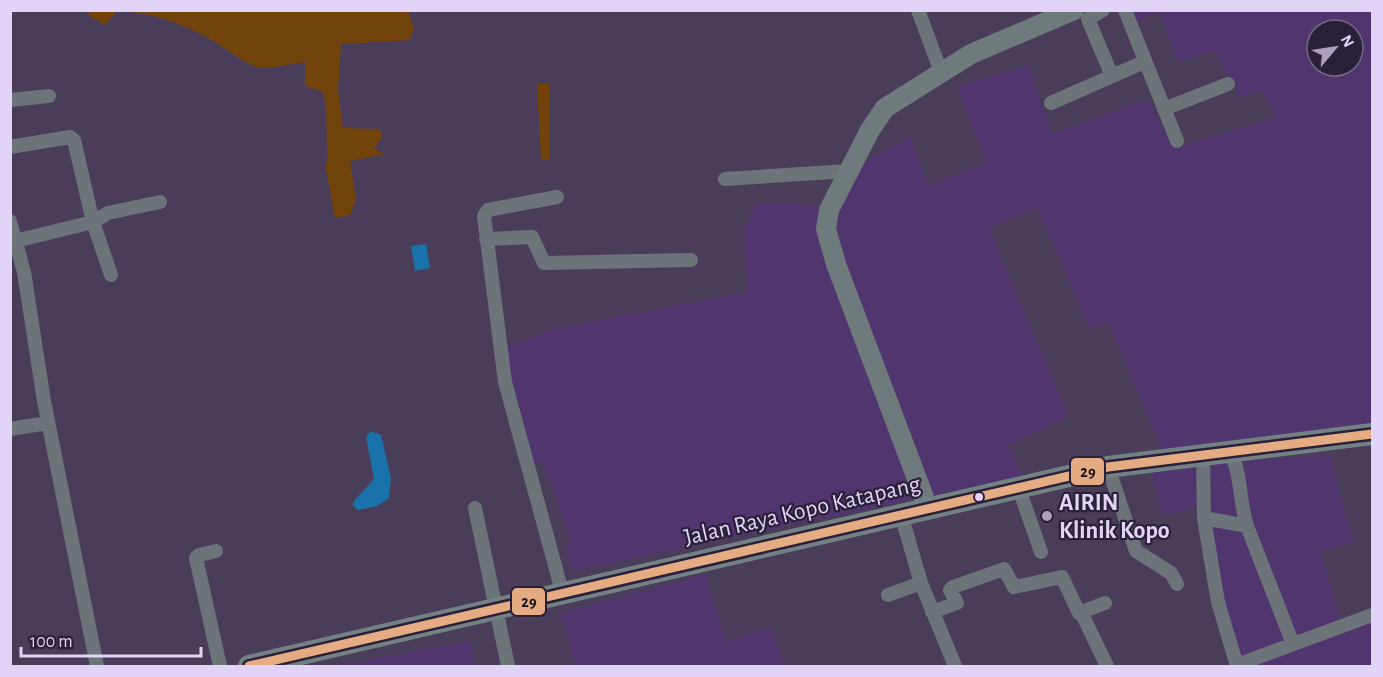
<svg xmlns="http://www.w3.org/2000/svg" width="1383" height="677" font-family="'Alegreya Sans',sans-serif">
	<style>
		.built { fill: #50356f; fill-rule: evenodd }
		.green { fill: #73430c }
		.water { fill: #1a72ab }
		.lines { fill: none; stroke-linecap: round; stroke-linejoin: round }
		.street { stroke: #6c7479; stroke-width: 14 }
		.secondary { stroke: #6e7a7c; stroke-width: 20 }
		.primary { stroke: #748184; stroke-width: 22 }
		.bus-1-casing { stroke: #2a2039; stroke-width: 14 }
		.bus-1 { stroke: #e5ac83; stroke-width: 9 }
		.bus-dot { fill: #e1d4f6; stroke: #2a2039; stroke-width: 2 }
		.poi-dot { fill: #ac9fbf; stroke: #2a2039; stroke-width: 2 }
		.labels { text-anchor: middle; stroke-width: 4.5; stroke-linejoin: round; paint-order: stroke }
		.poi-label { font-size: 24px; font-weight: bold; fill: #e1d4f6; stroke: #2a2039; text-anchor: start }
		.street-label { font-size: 24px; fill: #e1d4f6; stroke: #2a2039 }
		.line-badge { stroke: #2a2039; stroke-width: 2 }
		.pale-badge-label { font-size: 16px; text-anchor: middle; font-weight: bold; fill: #111 }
	</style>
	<rect width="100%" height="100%" fill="#4a3d5a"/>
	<path class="built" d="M 1129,11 L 1372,11 L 1372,428 L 1162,450 L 1109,322 L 1090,328 L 1037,207 L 989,228 L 1068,416 L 1007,445 L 1023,476 L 573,571 L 566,544 L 572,542 L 543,461 L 532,464 L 514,408 L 504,348 L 554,329 L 748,292 L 744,230 L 756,204 L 842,205 L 863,163 L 911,137 L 928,186 L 986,163 L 958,87 L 1028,65 L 1052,134 L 1149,99 L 1173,149 L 1278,116 L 1261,90 L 1239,98 L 1215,50 L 1178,62 L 1159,11 L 1134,22 ZM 1317,30 L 1353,30 L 1353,66 L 1317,66 Z
		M 1330,455 L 1353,543 L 1320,551 L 1341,622 L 1372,612 L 1372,666 L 1230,666 L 1209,595 L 1201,506 L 1163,515 L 1149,467 Z
		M 705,574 L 726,642 L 770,627 L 785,666 L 576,666 L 560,613 Z
		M 470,641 L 476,666 L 336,666 Z"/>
	<path class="green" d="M 90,11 L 408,11 L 414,28 L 410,40 L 341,44 L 338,89 L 343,128 L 380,129 L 382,138 L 374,148 L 385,154 L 350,161 L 356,200 L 350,215 L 335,218 L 325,164 L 328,160 C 325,137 329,115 323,92 L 305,86 L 305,62 L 268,68 L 256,67 C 241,60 229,51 215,42 C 187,25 149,11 117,11 L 105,25 L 88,15 Z
		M 537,84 L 549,84 L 550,159 L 541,160 Z"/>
	<path class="water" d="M 426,244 L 430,268 L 415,271 L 411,246 Z
		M 371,431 L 381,435 L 391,478 L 389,498 L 377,506 L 358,510 L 353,506 L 354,501 L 374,479 L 366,437 Z"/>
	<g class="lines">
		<path class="street" d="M 918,10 L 941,72
			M 1103,10 L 1088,19 L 1112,76
			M 1125,10 L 1177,141
			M 10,100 L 49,96
			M 1051,103 L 1144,62
			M 1164,109 L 1228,84
			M 10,147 L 70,137 L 74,140 L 93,222 L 111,275
			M 725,179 L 848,171
			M 557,197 L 488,210 L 484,216 L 505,382 L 563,595
			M 10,221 L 24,272 L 44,401 L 97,666
			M 486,239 L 532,237 L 544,263 L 691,260
			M 15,241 L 93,222 L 108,213 L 160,202
			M 10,429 L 48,423
			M 1230,451 C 1242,475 1239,501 1247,526 L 1293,644
			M 1203,454 L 1204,518 L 1218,602 L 1237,666
			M 1108,467 L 1136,551 L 1171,573 L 1177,584
			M 1019,489 L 1041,552
			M 475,508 L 508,666
			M 901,514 L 921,583 L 955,666
			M 1204,518 L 1247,526
			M 216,551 L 199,555 L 196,558 L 220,666
			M 888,595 L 921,583
			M 932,612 L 957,603 L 950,590 L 953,587 L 1004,569 L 1014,587 L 1062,577 L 1079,613 L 1105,603
			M 1081,612 L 1107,666
			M 1237,665 L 1372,615"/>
		<path class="secondary" d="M 928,508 L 836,264 L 826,229 L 829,210 L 870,130 L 885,108 L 971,54 L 1074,10"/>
		<path class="primary" d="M 249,666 L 1108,467 L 1372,434"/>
		<defs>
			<path id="bus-1" d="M 249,666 L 1108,467 L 1372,434"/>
		</defs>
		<use href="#bus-1" class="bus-1-casing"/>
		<use href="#bus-1" class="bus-1"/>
	</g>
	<circle class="bus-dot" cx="979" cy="497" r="5"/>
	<circle class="poi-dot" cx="1047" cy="516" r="6"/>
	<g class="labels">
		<g class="poi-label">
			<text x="1059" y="510">AIRIN<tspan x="1059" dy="28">Klinik Kopo</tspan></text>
		</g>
		<g class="street-label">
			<text transform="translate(802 510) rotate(-13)" y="8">Jalan Raya Kopo Katapang</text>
		</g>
	</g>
	<g class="line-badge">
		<rect x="1070" y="457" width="35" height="29" rx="6" fill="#e5ac83"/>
		<rect x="511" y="587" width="35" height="29" rx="6" fill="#e5ac83"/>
	</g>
	<g class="pale-badge-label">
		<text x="1088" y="477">29</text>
		<text x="529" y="607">29</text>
	</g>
	<rect width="1383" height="677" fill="none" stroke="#e1d4f6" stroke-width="24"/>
	<g transform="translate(1335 48) rotate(61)"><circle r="28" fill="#2a2039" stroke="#736885" stroke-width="1.5"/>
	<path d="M0-4.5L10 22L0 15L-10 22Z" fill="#ac9fbf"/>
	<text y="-9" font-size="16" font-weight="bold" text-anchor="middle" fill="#e1d4f6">N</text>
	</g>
	<path d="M21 647v9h180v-9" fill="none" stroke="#e1d4f6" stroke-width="3"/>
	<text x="30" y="647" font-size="18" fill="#e1d4f6" stroke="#2a2039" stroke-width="4.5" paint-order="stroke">100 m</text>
</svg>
